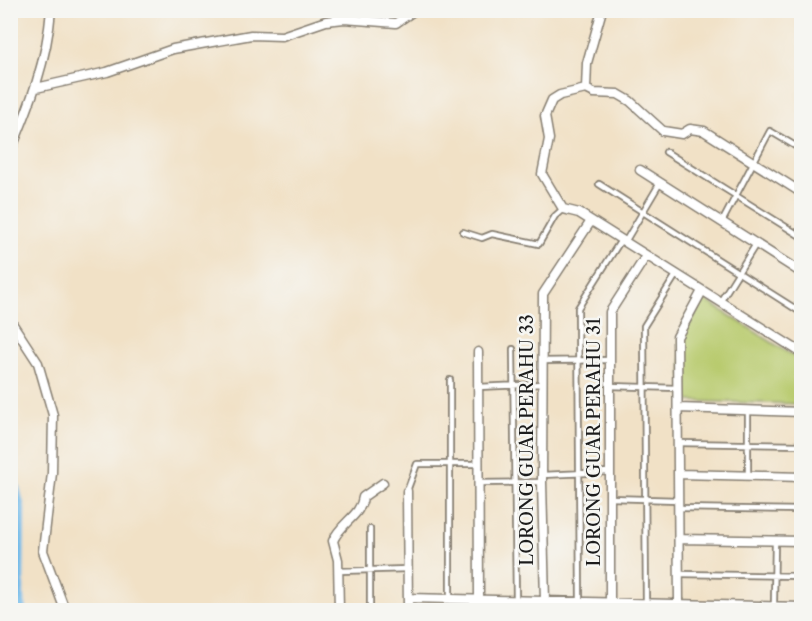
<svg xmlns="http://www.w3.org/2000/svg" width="812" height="621" font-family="'Libre Caslon Text',serif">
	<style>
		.green { fill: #b8ca6d; stroke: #6a7344; stroke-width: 1.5 }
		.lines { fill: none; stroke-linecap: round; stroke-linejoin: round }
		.river { stroke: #72bbea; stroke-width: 16 }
		.service-casing { stroke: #867e71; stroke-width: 8 }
		.minor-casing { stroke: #867e71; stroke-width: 11 }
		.service { stroke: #fff; stroke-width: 4.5 }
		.minor { stroke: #fff; stroke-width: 8 }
		.labels { text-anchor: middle; stroke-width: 5; stroke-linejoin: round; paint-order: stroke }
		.street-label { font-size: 18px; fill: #1c1c1c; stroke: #f6f6f2 }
	</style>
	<rect width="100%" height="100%" fill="#f6f6f2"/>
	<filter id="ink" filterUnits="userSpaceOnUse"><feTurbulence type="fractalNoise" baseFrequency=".0167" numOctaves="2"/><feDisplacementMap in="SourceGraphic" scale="12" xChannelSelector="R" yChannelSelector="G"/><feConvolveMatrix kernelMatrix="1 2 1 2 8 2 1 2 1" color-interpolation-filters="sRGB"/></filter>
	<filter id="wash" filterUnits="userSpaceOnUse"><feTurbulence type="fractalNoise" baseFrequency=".008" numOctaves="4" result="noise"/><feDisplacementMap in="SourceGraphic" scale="24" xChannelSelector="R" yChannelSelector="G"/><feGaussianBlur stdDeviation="1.35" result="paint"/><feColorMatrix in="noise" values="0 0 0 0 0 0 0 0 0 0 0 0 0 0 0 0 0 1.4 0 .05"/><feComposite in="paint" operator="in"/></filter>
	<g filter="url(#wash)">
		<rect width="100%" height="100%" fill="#f1e1c6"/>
		<path class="green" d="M 704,299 L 801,361 L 801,404 L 683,401 L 681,338 Z"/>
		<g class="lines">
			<path class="river" d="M 10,480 L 17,509 L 16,598 L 19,610"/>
		</g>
	</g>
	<g filter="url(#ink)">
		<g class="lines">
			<defs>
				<path id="service" d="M 364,10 L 365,20
					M 666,152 L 802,237
					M 599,184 L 802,313
					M 722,222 L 770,131 L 802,150
					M 463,232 L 482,238 L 492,234 L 539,244 L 555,216 L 563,209
					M 625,242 L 660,183
					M 720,302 L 756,244
					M 513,349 L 516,600
					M 542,361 L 610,360
					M 450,380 L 450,599
					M 610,386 L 677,388
					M 478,387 L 542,384
					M 678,443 L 802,445
					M 542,475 L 610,472
					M 748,476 L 748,410
					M 479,483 L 542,482
					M 407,491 L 417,464 L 478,464
					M 610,498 L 679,500
					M 679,508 L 802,510
					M 370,529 L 370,610
					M 339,571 L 408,569
					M 679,574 L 802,576
					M 580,602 L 578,308 L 621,240
					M 646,604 L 644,326 L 676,275
					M 771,610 L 774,602 L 775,541"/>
				<path id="minor" d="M 36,88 L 107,72 L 173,49 L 251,35 L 282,36 L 326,21 L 344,19 L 396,23 L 415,10
					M 586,89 L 587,63 L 602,10
					M 10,152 C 30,105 47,61 51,10
					M 640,170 L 802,273
					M 802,193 L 704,131 L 690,129 L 682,134 L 663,131 L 630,101 L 618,94 L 594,93 L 586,89 L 560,95 L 552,100 L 545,116 L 549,139 L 542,174 L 563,209 L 579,213 L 802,353
					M 10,320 L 38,363 L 53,415 L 52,473 L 43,551 L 65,610
					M 478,352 L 479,599
					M 678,408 L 802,412
					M 679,474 L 802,477
					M 407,491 L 408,610
					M 679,539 L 802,541
					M 408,598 L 802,607
					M 545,601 L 542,482 L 543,294 L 591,221
					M 610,603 L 610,312 L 646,256
					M 679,604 L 677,337 L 702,291
					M 339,610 L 338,560 L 333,541 C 340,523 361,516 363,497 L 383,483"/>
			</defs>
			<use href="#service" class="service-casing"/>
			<use href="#minor" class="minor-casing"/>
			<use href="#service" class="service"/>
			<use href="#minor" class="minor"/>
		</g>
	</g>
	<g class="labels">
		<g class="street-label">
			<text transform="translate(527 440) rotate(-90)" y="6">LORONG GUAR PERAHU 33</text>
			<text transform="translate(594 442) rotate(-90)" y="6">LORONG GUAR PERAHU 31</text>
		</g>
	</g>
	<rect width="812" height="621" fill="none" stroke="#f6f6f2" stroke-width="36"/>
</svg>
